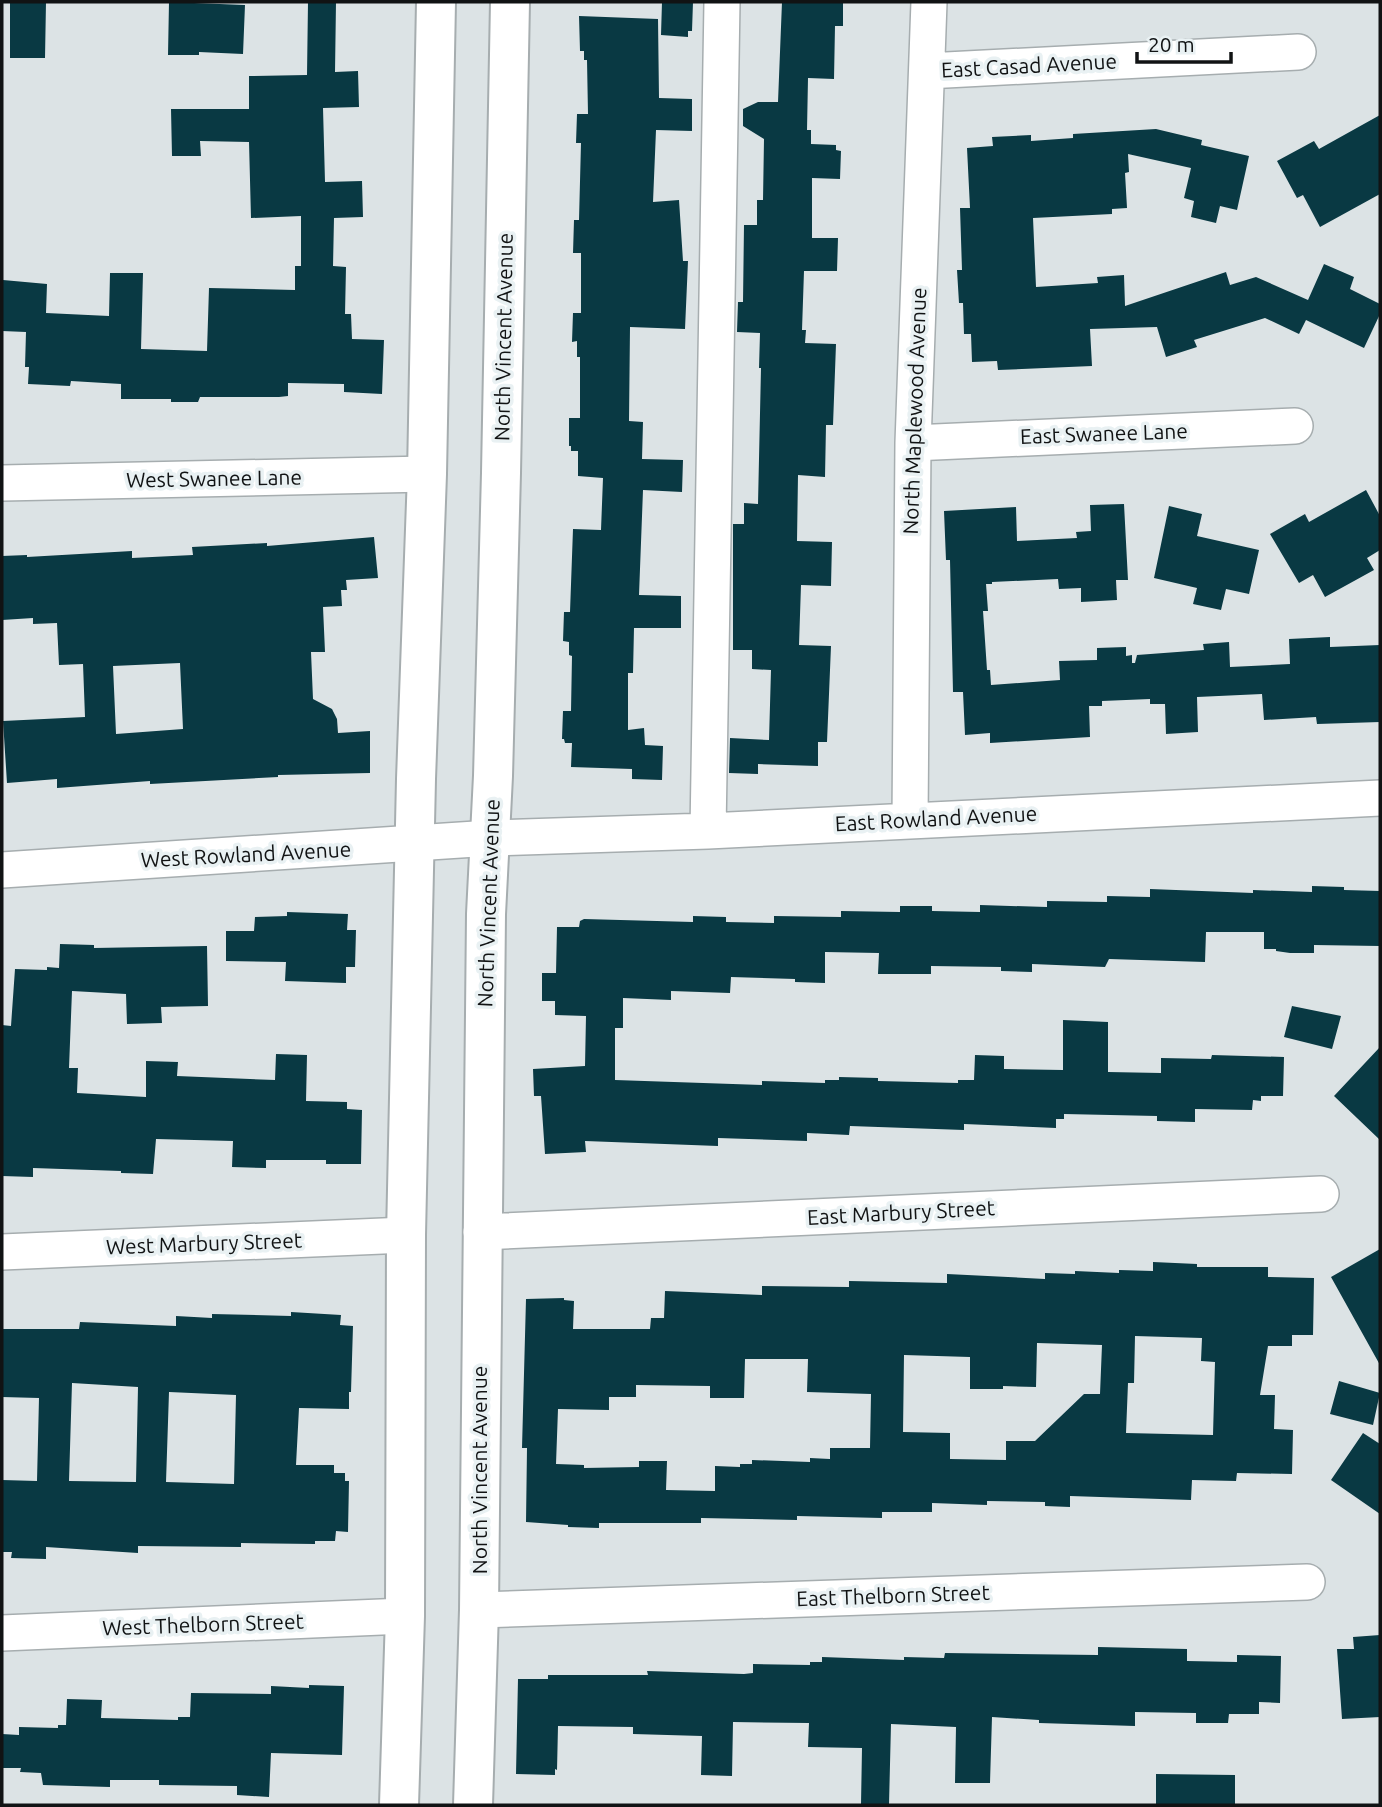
<svg xmlns="http://www.w3.org/2000/svg" width="1382" height="1807" font-family="Ubuntu,sans-serif">
	<style>
		.building { fill: #093943; fill-rule: evenodd }
		.lines { fill: none; stroke-linecap: round; stroke-linejoin: round }
		.minor-casing { stroke: #a6adaf; stroke-width: 38 }
		.major-casing { stroke: #a6adaf; stroke-width: 42 }
		.minor { stroke: #fff; stroke-width: 35 }
		.major { stroke: #fff; stroke-width: 38 }
		.labels { text-anchor: middle; stroke-width: 7; stroke-linejoin: round; paint-order: stroke }
		.street-label { font-size: 21px; fill: #111314; stroke: #e9f1f3 }
	</style>
	<rect width="100%" height="100%" fill="#dce3e5"/>
	<path class="building" d="M 10,2 L 46,2 L 45,58 L 10,58 Z
		M 169,2 L 245,5 L 243,54 L 199,52 L 199,55 L 168,55 Z
		M 308,2 L 336,2 L 335,72 L 358,71 L 359,107 L 323,108 L 325,182 L 362,181 L 363,217 L 334,218 L 333,266 L 346,267 L 345,314 L 351,314 L 352,339 L 384,340 L 382,394 L 344,392 L 344,384 L 288,383 L 288,396 L 279,397 L 200,397 L 198,402 L 171,402 L 171,399 L 121,399 L 121,384 L 71,381 L 70,386 L 28,384 L 29,367 L 25,367 L 26,332 L 2,331 L 3,280 L 47,284 L 46,313 L 109,316 L 110,273 L 143,273 L 141,349 L 207,351 L 209,288 L 295,290 L 295,266 L 301,266 L 301,216 L 251,218 L 249,142 L 200,141 L 201,156 L 172,156 L 171,109 L 249,109 L 249,76 L 307,75 Z
		M 662,2 L 693,2 L 692,31 L 688,31 L 688,37 L 661,35 Z
		M 782,2 L 843,2 L 843,26 L 835,26 L 834,79 L 808,78 L 807,130 L 811,130 L 811,144 L 836,145 L 836,150 L 841,151 L 840,179 L 812,178 L 812,238 L 838,238 L 837,271 L 804,271 L 802,330 L 806,330 L 805,343 L 836,344 L 833,425 L 826,425 L 825,477 L 798,475 L 797,541 L 832,542 L 831,586 L 801,585 L 799,645 L 831,646 L 827,742 L 818,742 L 818,766 L 758,764 L 758,774 L 729,773 L 730,738 L 769,740 L 771,670 L 752,669 L 752,650 L 733,650 L 733,524 L 744,524 L 744,503 L 758,504 L 761,368 L 759,368 L 760,333 L 737,332 L 738,302 L 743,302 L 744,225 L 757,225 L 757,200 L 763,200 L 764,139 L 743,126 L 743,109 L 758,102 L 778,102 Z
		M 579,16 L 658,19 L 659,98 L 692,99 L 692,131 L 656,130 L 653,202 L 679,200 L 683,261 L 688,261 L 685,329 L 630,327 L 629,421 L 643,422 L 642,459 L 683,460 L 682,492 L 643,490 L 639,595 L 681,596 L 681,628 L 634,628 L 633,673 L 628,673 L 628,730 L 644,728 L 645,745 L 663,746 L 662,780 L 632,779 L 632,769 L 571,767 L 572,743 L 565,743 L 564,739 L 562,739 L 563,711 L 571,711 L 572,656 L 569,655 L 569,642 L 563,641 L 564,612 L 570,612 L 573,529 L 601,530 L 603,478 L 578,476 L 578,451 L 571,451 L 571,446 L 569,446 L 569,418 L 580,418 L 580,357 L 577,357 L 577,341 L 572,342 L 573,313 L 581,313 L 581,253 L 573,253 L 574,220 L 579,220 L 581,143 L 576,143 L 577,114 L 588,114 L 587,60 L 584,60 L 584,51 L 580,51 Z
		M 1380,115 L 1380,194 L 1320,227 L 1303,195 L 1297,198 L 1277,161 L 1314,141 L 1319,149 Z
		M 1156,129 L 1202,140 L 1201,145 L 1249,156 L 1237,210 L 1220,206 L 1216,223 L 1191,217 L 1194,201 L 1184,198 L 1191,168 L 1128,154 L 1129,172 L 1125,173 L 1127,208 L 1112,209 L 1112,214 L 1033,218 L 1036,287 L 1098,283 L 1097,277 L 1124,275 L 1125,306 L 1226,272 L 1230,285 L 1256,277 L 1308,300 L 1324,264 L 1354,277 L 1350,289 L 1380,304 L 1380,314 L 1364,348 L 1306,320 L 1299,334 L 1265,318 L 1194,340 L 1197,347 L 1166,357 L 1157,327 L 1090,329 L 1092,366 L 998,370 L 997,361 L 972,362 L 971,334 L 964,334 L 963,303 L 959,303 L 957,270 L 962,270 L 960,208 L 970,208 L 967,148 L 993,146 L 992,137 L 1031,135 L 1031,141 L 1073,138 L 1073,134 Z
		M 1366,490 L 1380,516 L 1380,550 L 1367,558 L 1374,570 L 1325,597 L 1313,575 L 1299,583 L 1270,534 L 1305,514 L 1309,522 Z
		M 1124,504 L 1128,580 L 1116,580 L 1117,600 L 1081,602 L 1081,588 L 1059,589 L 1058,579 L 992,582 L 992,584 L 986,584 L 988,611 L 983,611 L 987,670 L 990,670 L 991,685 L 1060,680 L 1059,661 L 1097,660 L 1097,648 L 1126,647 L 1126,656 L 1132,655 L 1132,663 L 1135,663 L 1137,655 L 1204,650 L 1203,644 L 1229,642 L 1230,667 L 1290,664 L 1289,639 L 1330,637 L 1330,647 L 1380,645 L 1380,722 L 1317,724 L 1316,717 L 1264,720 L 1262,694 L 1197,697 L 1198,732 L 1166,734 L 1165,704 L 1150,704 L 1150,699 L 1102,701 L 1102,706 L 1089,706 L 1090,737 L 990,743 L 990,733 L 965,735 L 963,692 L 953,692 L 950,560 L 946,560 L 944,511 L 1016,507 L 1017,541 L 1077,538 L 1076,532 L 1091,531 L 1090,505 Z
		M 1169,506 L 1202,514 L 1197,536 L 1259,550 L 1249,594 L 1226,589 L 1221,610 L 1193,604 L 1197,588 L 1154,578 Z
		M 374,537 L 378,578 L 346,580 L 347,590 L 341,590 L 342,606 L 323,607 L 325,652 L 311,652 L 313,699 L 332,709 L 337,719 L 338,733 L 370,731 L 370,773 L 278,775 L 278,777 L 150,784 L 150,781 L 57,788 L 57,779 L 7,783 L 3,721 L 85,717 L 83,664 L 59,665 L 57,623 L 33,624 L 33,618 L 2,620 L 2,556 L 27,555 L 27,557 L 132,551 L 132,558 L 193,555 L 192,547 L 267,543 L 267,546 ZM 180,663 L 183,729 L 116,734 L 113,666 Z
		M 1312,886 L 1344,887 L 1344,890 L 1380,891 L 1380,946 L 1314,945 L 1314,953 L 1290,953 L 1276,951 L 1276,949 L 1264,949 L 1264,932 L 1206,932 L 1205,962 L 1109,959 L 1105,967 L 1032,964 L 1032,972 L 1001,971 L 1001,967 L 931,966 L 931,974 L 878,974 L 879,953 L 825,952 L 825,983 L 795,982 L 795,979 L 731,977 L 730,993 L 671,991 L 671,1000 L 623,998 L 623,1028 L 615,1028 L 615,1080 L 762,1085 L 762,1081 L 825,1083 L 825,1080 L 839,1080 L 839,1077 L 878,1078 L 878,1081 L 958,1083 L 958,1080 L 974,1080 L 975,1055 L 1004,1056 L 1004,1069 L 1063,1070 L 1063,1020 L 1108,1022 L 1108,1072 L 1161,1073 L 1161,1058 L 1211,1059 L 1212,1055 L 1284,1057 L 1283,1096 L 1261,1096 L 1261,1101 L 1253,1100 L 1252,1110 L 1195,1109 L 1195,1122 L 1157,1121 L 1157,1116 L 1064,1114 L 1064,1119 L 1056,1119 L 1056,1128 L 964,1124 L 964,1130 L 850,1126 L 849,1135 L 807,1133 L 807,1141 L 718,1138 L 718,1146 L 585,1141 L 586,1152 L 545,1154 L 541,1096 L 534,1096 L 533,1069 L 585,1066 L 586,1016 L 555,1015 L 555,1001 L 542,1001 L 542,973 L 556,973 L 557,927 L 579,927 L 580,921 L 584,919 L 693,922 L 693,916 L 726,917 L 726,922 L 774,923 L 774,916 L 841,917 L 841,911 L 900,912 L 900,906 L 932,906 L 932,911 L 980,912 L 980,905 L 1047,907 L 1047,901 L 1107,902 L 1107,896 L 1150,897 L 1150,889 L 1253,893 L 1253,890 L 1312,892 Z
		M 287,912 L 348,914 L 347,930 L 356,930 L 355,967 L 346,967 L 346,983 L 285,981 L 286,962 L 226,961 L 226,931 L 254,931 L 255,917 L 287,916 Z
		M 60,944 L 94,945 L 94,948 L 207,946 L 208,1006 L 161,1007 L 162,1023 L 127,1024 L 126,994 L 72,991 L 69,1068 L 78,1068 L 77,1093 L 146,1097 L 146,1061 L 178,1062 L 177,1076 L 275,1080 L 276,1054 L 307,1055 L 306,1101 L 347,1102 L 347,1109 L 362,1110 L 361,1164 L 326,1164 L 326,1160 L 266,1160 L 266,1168 L 232,1167 L 233,1141 L 156,1139 L 153,1174 L 121,1173 L 121,1171 L 33,1168 L 33,1177 L 2,1176 L 2,1025 L 11,1026 L 15,969 L 47,970 L 47,967 L 59,968 Z
		M 1292,1006 L 1341,1016 L 1332,1049 L 1284,1037 Z
		M 1380,1047 L 1380,1140 L 1334,1096 Z
		M 1380,1249 L 1380,1365 L 1331,1277 Z
		M 1153,1262 L 1197,1264 L 1197,1267 L 1268,1267 L 1268,1277 L 1314,1278 L 1313,1335 L 1292,1335 L 1292,1346 L 1268,1346 L 1260,1395 L 1275,1395 L 1274,1429 L 1293,1430 L 1292,1474 L 1237,1473 L 1236,1481 L 1192,1480 L 1191,1500 L 1070,1496 L 1070,1507 L 1045,1506 L 1045,1502 L 987,1501 L 987,1505 L 932,1503 L 932,1512 L 882,1512 L 882,1518 L 797,1516 L 797,1520 L 701,1518 L 701,1523 L 599,1523 L 599,1528 L 568,1527 L 568,1525 L 526,1522 L 527,1448 L 522,1448 L 526,1299 L 564,1298 L 564,1300 L 574,1301 L 573,1329 L 650,1329 L 651,1318 L 664,1318 L 665,1291 L 762,1295 L 762,1286 L 849,1287 L 849,1281 L 947,1283 L 947,1274 L 1045,1279 L 1045,1273 L 1075,1274 L 1075,1271 L 1119,1273 L 1119,1270 L 1153,1271 ZM 1135,1336 L 1202,1338 L 1201,1361 L 1215,1362 L 1213,1435 L 1126,1433 L 1128,1383 L 1134,1383 ZM 1037,1343 L 1102,1345 L 1100,1394 L 1084,1394 L 1035,1441 L 1006,1441 L 1006,1460 L 950,1459 L 950,1433 L 903,1432 L 904,1355 L 970,1357 L 970,1389 L 1003,1389 L 1003,1386 L 1036,1387 ZM 745,1359 L 808,1359 L 807,1392 L 871,1394 L 870,1448 L 830,1448 L 830,1459 L 810,1458 L 810,1462 L 752,1460 L 752,1464 L 740,1464 L 740,1467 L 715,1466 L 715,1491 L 666,1490 L 667,1461 L 639,1461 L 639,1467 L 584,1468 L 584,1465 L 556,1464 L 558,1409 L 609,1410 L 609,1397 L 636,1397 L 636,1385 L 710,1386 L 710,1398 L 744,1398 Z
		M 291,1312 L 341,1315 L 340,1325 L 353,1326 L 351,1392 L 349,1392 L 349,1409 L 299,1408 L 296,1465 L 334,1465 L 334,1473 L 345,1473 L 345,1481 L 349,1481 L 348,1532 L 336,1531 L 335,1541 L 315,1541 L 315,1544 L 241,1543 L 241,1547 L 138,1546 L 138,1553 L 46,1547 L 46,1559 L 11,1558 L 12,1552 L 2,1552 L 2,1480 L 37,1481 L 39,1398 L 2,1397 L 2,1329 L 79,1329 L 80,1322 L 176,1326 L 176,1316 L 212,1318 L 212,1314 L 291,1316 ZM 72,1383 L 138,1387 L 136,1482 L 69,1481 ZM 169,1392 L 236,1395 L 234,1484 L 166,1482 Z
		M 1339,1381 L 1380,1393 L 1373,1425 L 1330,1414 Z
		M 1363,1433 L 1380,1444 L 1380,1514 L 1331,1480 Z
		M 1380,1635 L 1380,1717 L 1342,1719 L 1337,1649 L 1354,1649 L 1353,1637 Z
		M 1098,1647 L 1187,1649 L 1187,1661 L 1237,1662 L 1237,1655 L 1281,1656 L 1280,1703 L 1259,1702 L 1259,1714 L 1229,1714 L 1228,1723 L 1196,1723 L 1196,1713 L 1135,1712 L 1135,1726 L 1039,1723 L 1039,1720 L 992,1717 L 990,1783 L 955,1783 L 956,1727 L 891,1724 L 889,1805 L 861,1805 L 862,1748 L 808,1747 L 809,1723 L 733,1722 L 732,1776 L 701,1775 L 702,1736 L 633,1734 L 633,1727 L 558,1726 L 557,1770 L 555,1769 L 555,1775 L 516,1774 L 518,1679 L 548,1679 L 548,1675 L 648,1675 L 647,1671 L 744,1674 L 753,1673 L 753,1664 L 810,1665 L 810,1662 L 822,1662 L 822,1657 L 904,1660 L 904,1657 L 944,1658 L 945,1653 L 1098,1655 Z
		M 309,1685 L 344,1686 L 342,1755 L 271,1753 L 269,1797 L 237,1795 L 237,1786 L 159,1785 L 159,1780 L 110,1780 L 110,1787 L 43,1785 L 41,1773 L 20,1772 L 21,1768 L 2,1768 L 2,1734 L 19,1735 L 19,1727 L 58,1728 L 58,1725 L 66,1725 L 67,1699 L 102,1700 L 101,1718 L 178,1720 L 178,1717 L 190,1717 L 191,1693 L 271,1694 L 271,1686 L 309,1688 Z
		M 1156,1774 L 1235,1775 L 1235,1805 L 1156,1804 Z"/>
	<g class="lines">
		<defs>
			<path id="minor" d="M 927,71 L 1298,52
				M 913,443 L 1295,426
				M 2,483 L 427,474
				M 910,821 L 913,443 L 929,2
				M 708,831 L 722,2
				M 2,870 L 491,838 L 708,831 L 1380,798
				M 481,1232 L 1321,1194
				M 2,1252 L 406,1235
				M 479,1610 L 1307,1582
				M 2,1633 L 405,1616"/>
			<path id="major" d="M 399,1805 L 405,1616 L 406,1235 L 416,779 L 427,474 L 436,2
				M 473,1805 L 479,1610 L 486,914 L 493,776 L 501,473 L 510,2"/>
		</defs>
		<use href="#minor" class="minor-casing"/>
		<use href="#major" class="major-casing"/>
		<use href="#minor" class="minor"/>
		<use href="#major" class="major"/>
	</g>
	<g class="labels">
		<g class="street-label">
			<text transform="translate(1029 66) rotate(-3)" y="7">East Casad Avenue</text>
			<text transform="translate(504 337) rotate(-89)" y="7">North Vincent Avenue</text>
			<text transform="translate(915 411) rotate(-88)" y="7">North Maplewood Avenue</text>
			<text transform="translate(1104 434) rotate(-2)" y="7">East Swanee Lane</text>
			<text transform="translate(214 479) rotate(-1)" y="7">West Swanee Lane</text>
			<text transform="translate(936 819) rotate(-3)" y="7">East Rowland Avenue</text>
			<text transform="translate(246 855) rotate(-3)" y="7">West Rowland Avenue</text>
			<text transform="translate(489 903) rotate(-88)" y="7">North Vincent Avenue</text>
			<text transform="translate(901 1213) rotate(-3)" y="7">East Marbury Street</text>
			<text transform="translate(204 1244) rotate(-2)" y="7">West Marbury Street</text>
			<text transform="translate(480 1470) rotate(-90)" y="7">North Vincent Avenue</text>
			<text transform="translate(893 1596) rotate(-2)" y="7">East Thelborn Street</text>
			<text transform="translate(203 1625) rotate(-2)" y="7">West Thelborn Street</text>
		</g>
	</g>
	<rect width="1382" height="1807" fill="none" stroke="#111314" stroke-width="7"/>
	<path d="M1137 52v10h94v-10" fill="none" stroke="#111314" stroke-width="3.5"/>
	<text x="1148" y="52" font-size="21" fill="#111314" stroke="#e9f1f3" stroke-width="5" paint-order="stroke">20 m</text>
</svg>
